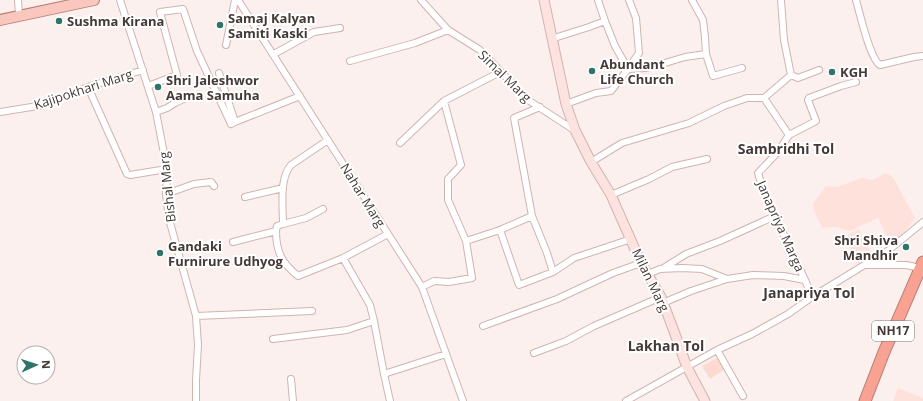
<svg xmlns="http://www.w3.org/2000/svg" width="923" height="401" font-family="'Open Sans',sans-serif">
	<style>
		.built { fill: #ffe1db }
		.green { fill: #fdd9d2 }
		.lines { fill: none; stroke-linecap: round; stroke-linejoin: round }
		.street-casing { stroke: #d0b4af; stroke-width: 8 }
		.secondary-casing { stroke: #d0b4af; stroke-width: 11 }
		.primary-casing { stroke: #b87d72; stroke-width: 12 }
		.highway-casing { stroke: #b87d72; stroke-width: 13 }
		.street { stroke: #fff; stroke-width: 6 }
		.secondary { stroke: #fde3df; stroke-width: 9 }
		.primary { stroke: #fac7be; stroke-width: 10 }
		.highway { stroke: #f7a293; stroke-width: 11 }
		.poi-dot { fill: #2f7469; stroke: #fff; stroke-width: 1.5 }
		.labels { text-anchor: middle; stroke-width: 4; stroke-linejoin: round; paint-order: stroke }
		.shield { fill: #fff; stroke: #7c7472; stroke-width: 1 }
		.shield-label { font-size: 12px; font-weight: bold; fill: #443936 }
		.poi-label { font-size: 13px; font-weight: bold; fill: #443936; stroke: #fff; text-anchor: start }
		.street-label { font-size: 13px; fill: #443936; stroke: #fff }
		.neighbourhood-label { font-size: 14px; font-weight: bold; fill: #443936; stroke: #fff }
	</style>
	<rect width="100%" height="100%" fill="#fcf0ee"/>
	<path class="built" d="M 886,173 L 893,177 L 915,218 L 900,238 L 892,247 L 878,218 L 850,231 L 836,227 L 822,228 L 814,211 L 813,204 L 826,186 L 837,187 L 862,178 L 872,180 Z
		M 859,229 L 873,257 L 858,266 L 844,237 Z
		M 898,388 L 923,398 L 923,401 L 893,401 Z"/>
	<path class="green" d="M 717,358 L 724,370 L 710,379 L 702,366 Z"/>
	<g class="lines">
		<defs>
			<path id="street" d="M 18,0 L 19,15
				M 120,0 L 156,112 L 167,169 L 166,194 L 169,219 L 196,316 L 198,345 L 196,380 L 196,401
				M 238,0 L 422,287 L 463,401
				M 421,0 L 448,30 L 480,50 L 528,100 L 574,130
				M 692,0 L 703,20 L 705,37 L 706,54 L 713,76 L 742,68
				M 781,0 L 784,40 L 791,75
				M 856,0 C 860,14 870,59 880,65 L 914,57 L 923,56
				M 605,21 L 615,46 L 628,69 L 639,53 L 636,18 L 629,0
				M 551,39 L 589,27 L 605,21 L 598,0
				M 226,45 L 235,0
				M 274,54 L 314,32 L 340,28
				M 350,61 L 415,43 L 448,30
				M 219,73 L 235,122 L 300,96
				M 791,75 L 798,78 L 819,70
				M 148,86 L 177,75 L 160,12 L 183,9 L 197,51 L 231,124 L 235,122
				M 88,87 L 127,174 L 130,175 L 167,169
				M 764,98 L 791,75
				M 566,104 L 596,93 L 611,91 L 628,69 L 645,68 L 665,63 L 685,57 L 706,54
				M 0,112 L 44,105 L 88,87 L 143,70
				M 156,112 L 167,108 L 175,103 L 190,96
				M 400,143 L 444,101 L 500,72
				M 591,162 L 622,143 L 689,123 L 724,106 L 747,98 L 764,98 L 789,135
				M 166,194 L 194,184 L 211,182 L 214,186
				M 611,195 L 649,179 L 672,167 L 707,159
				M 245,197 L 283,188
				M 323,209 L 306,218 L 283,224 C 283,206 279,179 291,165 L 328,140
				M 532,216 L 514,118 L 540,107
				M 500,230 L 519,285 L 553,272 L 574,258 L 631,239
				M 276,231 C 276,252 282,263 298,276 L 343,258
				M 466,241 L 500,230 L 532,216 L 547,253 L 553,272
				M 233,242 L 276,231 L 277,226 L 283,224
				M 866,265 L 906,265 L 920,268
				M 662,269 L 686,254 L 720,241 L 775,216
				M 648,274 L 660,269 L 682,268 L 702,269 L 727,279 L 753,275 L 784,276 L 805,280 L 812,297
				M 805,280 L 764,193 L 758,173 L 778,152 L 789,135 L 816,121 L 808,100 L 809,98 L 841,86 L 856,82
				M 422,287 L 434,281 L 449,282 L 472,278 L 466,241 L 448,200 L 448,179 L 461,165 L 444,101
				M 663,303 L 691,291 L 727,279
				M 196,316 L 312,311
				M 374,321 L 370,305 L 343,258 L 388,234
				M 483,326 L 557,299 L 613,273 L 641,263
				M 273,339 L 347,330 L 374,321 L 384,374
				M 717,350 L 743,396
				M 534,353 L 566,341 L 594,326 L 661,297
				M 291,379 L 293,401
				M 390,401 L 384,374 L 446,354
				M 626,401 L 717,350 L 752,334 L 788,314 L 812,297 L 889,250 L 923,222"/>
			<path id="secondary" d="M 544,0 L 566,104 L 575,130 L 591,162 L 611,195 L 641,263 L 661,297 L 675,334 L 687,367 L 705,401"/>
			<path id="primary" d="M 0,20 L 94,0"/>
			<path id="highway" d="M 865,401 L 884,352 L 923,262"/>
		</defs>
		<use href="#street" class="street-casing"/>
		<use href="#secondary" class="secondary-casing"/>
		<use href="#primary" class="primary-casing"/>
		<use href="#highway" class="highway-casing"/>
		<use href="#street" class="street"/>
		<use href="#secondary" class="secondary"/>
		<use href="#primary" class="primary"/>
		<use href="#highway" class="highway"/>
	</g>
	<g class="poi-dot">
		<circle cx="59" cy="21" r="4"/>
		<circle cx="220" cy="25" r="4"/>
		<circle cx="592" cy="71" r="4"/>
		<circle cx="832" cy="72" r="4"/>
		<circle cx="158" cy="87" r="4"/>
		<circle cx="906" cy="247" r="4"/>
		<circle cx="160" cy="253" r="4"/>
	</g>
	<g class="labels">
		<rect class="shield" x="872" y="321" width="42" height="20" rx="3"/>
		<g class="shield-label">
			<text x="893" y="335">NH17</text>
		</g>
		<g class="poi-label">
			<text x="228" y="23">Samaj Kalyan<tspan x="228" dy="15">Samiti Kaski</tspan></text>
			<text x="67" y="26">Sushma Kirana</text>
			<text x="600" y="69">Abundant<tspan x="600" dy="15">Life Church</tspan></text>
			<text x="840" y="77">KGH</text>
			<text x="166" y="85">Shri Jaleshwor<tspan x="166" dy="15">Aama Samuha</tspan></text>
			<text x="898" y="245" text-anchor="end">Shri Shiva<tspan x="898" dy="15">Mandhir</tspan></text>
			<text x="168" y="251">Gandaki<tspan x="168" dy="15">Furnirure Udhyog</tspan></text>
		</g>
		<g class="street-label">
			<text transform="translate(505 76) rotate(44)" y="5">Simal Marg</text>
			<text transform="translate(83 89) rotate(-18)" y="5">Kajipokhari Marg</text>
			<text transform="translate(167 187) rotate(-96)" y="5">Bishal Marg</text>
			<text transform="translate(363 195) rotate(58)" y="5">Nahar Marg</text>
			<text transform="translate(781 226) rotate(66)" y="5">Janapriya Marga</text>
			<text transform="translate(651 280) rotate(64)" y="5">Milan Marg</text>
		</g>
		<g class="neighbourhood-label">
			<text x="786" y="154">Sambridhi Tol</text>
			<text x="809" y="298">Janapriya Tol</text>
			<text x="666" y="351">Lakhan Tol</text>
		</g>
	</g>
	<g transform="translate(36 365) rotate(87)"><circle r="19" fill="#ffffff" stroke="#b4b0af"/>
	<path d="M0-3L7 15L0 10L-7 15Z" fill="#2f7469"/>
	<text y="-6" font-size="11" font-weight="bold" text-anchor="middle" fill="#443936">N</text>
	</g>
</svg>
